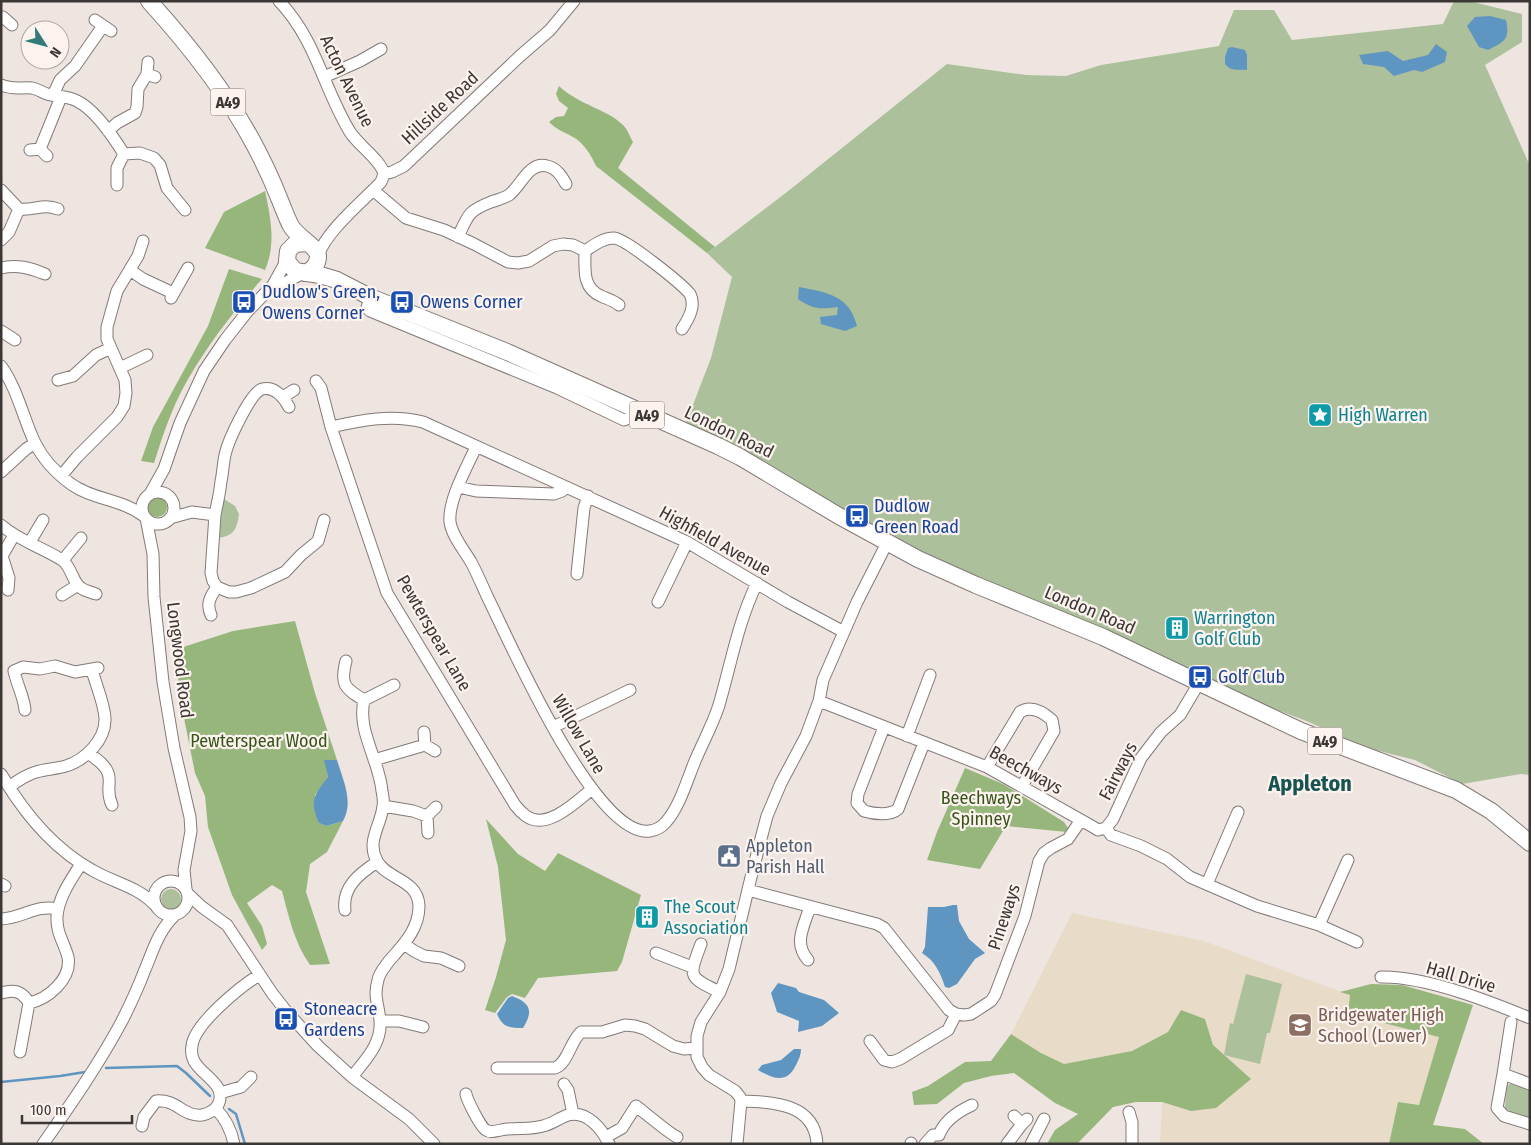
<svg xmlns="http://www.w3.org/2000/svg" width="1531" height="1145" font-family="'Fira Sans Condensed',sans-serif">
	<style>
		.education { fill: #e8dcc8 }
		.green { fill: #abc09b }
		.forest { fill: #96b67c }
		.water { fill: #5f95c1 }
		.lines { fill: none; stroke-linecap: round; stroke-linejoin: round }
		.stream { stroke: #5f95c1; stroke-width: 2.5 }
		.minor-casing { stroke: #827a76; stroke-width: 13 }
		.highway-casing { stroke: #827a76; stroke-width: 18 }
		.minor { stroke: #fff; stroke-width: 11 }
		.highway { stroke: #fff; stroke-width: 16 }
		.labels { text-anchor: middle; stroke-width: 4.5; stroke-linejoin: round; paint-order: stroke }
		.shield { fill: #fcf2ee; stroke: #756f6c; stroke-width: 1 }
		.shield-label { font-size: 16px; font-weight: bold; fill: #3b3735 }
		.street-label { font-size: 18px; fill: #3b3735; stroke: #fcf2ee }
		.transit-label { font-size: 18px; fill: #164399; stroke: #fcf2ee; text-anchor: start }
		.culture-label { font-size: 18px; fill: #0d838f; stroke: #fcf2ee; text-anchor: start }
		.park-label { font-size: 18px; fill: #375518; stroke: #fcf2ee }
		.service-label { font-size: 18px; fill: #4e5e75; stroke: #fcf2ee; text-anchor: start }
		.education-label { font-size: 18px; fill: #785e54; stroke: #fcf2ee; text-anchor: start }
		.district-label { font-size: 22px; font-weight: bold; fill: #165351; stroke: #fcf2ee }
	</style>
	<rect width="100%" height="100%" fill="#eee5e1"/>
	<path class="education" d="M 1072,913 L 1204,941 L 1350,995 L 1348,1014 L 1439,1037 L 1419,1105 L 1398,1102 L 1389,1144 L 1160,1144 L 1162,1102 L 1191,1111 L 1213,1045 L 1205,1019 L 1181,1010 L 1168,1032 L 1132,1051 L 1064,1064 L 1041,1053 L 1011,1034 Z"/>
	<path class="green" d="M 1454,1 L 1469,1 L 1522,14 L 1522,42 L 1485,65 L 1530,166 L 1530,775 L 1521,774 L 1462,784 L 1415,760 L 1363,747 L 1309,722 L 1174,670 L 976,585 L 754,465 L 686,423 L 711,358 L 732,277 L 707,253 L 787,192 L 947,64 L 1026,75 L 1066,76 L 1101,65 L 1219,46 L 1234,10 L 1274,10 L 1292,40 L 1443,24 Z
		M 224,499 L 235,506 L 239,514 C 237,529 234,536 218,538 Z
		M161 899a10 10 0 1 1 20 0a10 10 0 1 1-20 0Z
		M 1246,974 L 1282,984 L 1270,1033 L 1267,1033 L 1260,1064 L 1224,1055 L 1230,1023 L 1233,1024 Z
		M 1517,1080 L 1530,1084 L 1530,1119 L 1509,1112 L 1505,1108 L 1506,1086 Z"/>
	<path class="forest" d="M 559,86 C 579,105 607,109 623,125 C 628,130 630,137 633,142 L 618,168 L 715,247 L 707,253 L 596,166 C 591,155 584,143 573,137 C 563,131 558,131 549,122 L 556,117 L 564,116 L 568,108 L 559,101 L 556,94 Z
		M 265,191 C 271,219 276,244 265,270 L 205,248 L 224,212 Z
		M 229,269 L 262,279 C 234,311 208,344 187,381 C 172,407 163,435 154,463 L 141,461 L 153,427 L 208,326 Z
		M147 507a10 10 0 1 1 20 0a10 10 0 1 1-20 0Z
		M 295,621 L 315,693 L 337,760 L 325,760 L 328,777 L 315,795 L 319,823 L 326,826 L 343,821 L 327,852 L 310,864 L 306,892 L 330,964 L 310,965 C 294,942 289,917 282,891 L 272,885 L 247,903 L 262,926 L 267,944 L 262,950 L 232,895 L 208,827 L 205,796 L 195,773 L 179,693 L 177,649 L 233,631 Z
		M 965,768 L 1003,784 L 1064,822 L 1068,828 L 1067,832 L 1006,826 L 980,869 L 927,860 L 937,832 Z
		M 486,819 L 518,854 L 545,871 L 558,853 L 641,895 L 622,962 L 617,971 L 538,978 L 525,998 L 512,994 L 507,997 L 495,1013 L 485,1010 L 496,977 L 506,940 L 498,867 Z
		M 1371,984 L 1402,985 L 1473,1005 L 1433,1125 L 1465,1129 L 1484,1144 L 1389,1144 L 1398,1102 L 1419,1105 L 1439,1037 L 1348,1014 L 1350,995 L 1340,992 Z
		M 1181,1010 L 1205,1019 L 1213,1045 L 1251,1079 L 1216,1108 L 1191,1111 L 1162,1102 L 1136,1102 L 1113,1107 L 1077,1144 L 1047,1144 L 1055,1130 L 1078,1114 L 1055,1103 L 1014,1073 L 991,1076 L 964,1083 L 937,1104 L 914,1105 L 912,1092 L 928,1086 L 965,1062 L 991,1061 L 1011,1034 L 1041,1053 L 1064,1064 L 1132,1051 L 1168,1032 Z"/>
	<path class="water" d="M 1490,16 L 1506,20 C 1510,40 1505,41 1488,50 L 1479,47 L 1467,26 L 1475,17 Z
		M 1436,44 L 1447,52 L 1445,62 L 1422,72 L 1414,70 L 1394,76 L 1384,67 L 1363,64 L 1359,55 L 1388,51 L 1403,61 L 1428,55 Z
		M 1232,47 L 1245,50 L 1247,55 L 1247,70 C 1237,69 1232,72 1225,64 L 1225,57 L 1228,48 Z
		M 799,287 C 827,292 850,296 857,326 L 845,331 L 821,324 L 820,317 L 837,315 L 838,307 C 820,309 814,310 798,299 Z
		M 324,760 L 337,760 C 343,780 354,802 343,821 L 326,826 L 319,823 C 309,801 314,795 328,777 Z
		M 953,905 L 957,905 L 959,921 L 969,939 L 985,953 L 975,959 L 957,984 L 949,988 L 945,987 C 940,972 935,961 922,953 L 925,947 L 928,907 L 944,907 Z
		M 778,983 L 796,988 L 799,992 L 824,1000 L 839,1013 L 822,1026 L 798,1032 L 799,1021 L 777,1012 L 771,993 Z
		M 512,996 C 530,1003 534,1010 523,1028 C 510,1028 503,1028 497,1014 L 508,998 Z
		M 794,1049 L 801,1049 C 801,1055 799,1059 796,1065 C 787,1084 774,1079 758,1070 L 762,1065 L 781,1060 Z"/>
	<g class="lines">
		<path class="stream" d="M 106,1068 L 177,1066 L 186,1073 L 210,1096
			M 1,1082 L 60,1076 L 85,1072
			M 229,1109 L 236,1114 L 245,1144"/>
		<defs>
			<path id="minor" d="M 279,1 C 317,41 323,88 350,132 C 358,145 381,160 384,174
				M 3,17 L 12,25
				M 95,20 L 111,31
				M 148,62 L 147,74 L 155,77
				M 324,77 L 360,61 L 381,49
				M 1,85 C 12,90 21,87 32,88 C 37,89 42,92 47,94 C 57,97 68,96 77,101 C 94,109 114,138 124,154 L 140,153 L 154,158 L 160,165 L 167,188 L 185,210
				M 53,95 L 60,80 L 75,66 L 103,26
				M 108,131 L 117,123 L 135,113 L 137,107 L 138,89 L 147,74
				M 40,149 L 61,97
				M 30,150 L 40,149 L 47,156
				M 384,174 L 392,172 L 404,166 L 520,56 L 550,30 L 574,1
				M 117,185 L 117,168 L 124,154
				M 1,190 L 19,209 C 35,211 42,203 58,209
				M 373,190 L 406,218 L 444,230 L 474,244 L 508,262 L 518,263 L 529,261 L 553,246 L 563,244 L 573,245 L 585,251 C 594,245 603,238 614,238 C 626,239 681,283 690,294 C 696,306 689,318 682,329
				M 458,237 C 468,215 468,211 491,202 C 497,200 504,198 509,195 C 521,186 529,161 547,166 C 557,168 562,177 566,184
				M 1,240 L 9,232 L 19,209
				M 585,251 C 585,269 582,288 601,296 C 607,299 613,300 619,305
				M 318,256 C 326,231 362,202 381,182 L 384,174
				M 1,268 C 17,264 30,268 45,274
				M 130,270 L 143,279 L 173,293
				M 270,291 L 303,273
				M 370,297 L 367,308 L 370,311 L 557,388 L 624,420 L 629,418 L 635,410
				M 171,298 L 188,268
				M 1,331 L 15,340
				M 1,366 C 18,390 23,418 35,443 C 43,459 56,473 71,484 C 93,500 122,499 144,516
				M 120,368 L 147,355
				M 58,380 L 73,376 L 96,355 L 111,348
				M 316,381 L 321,388 L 331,427 L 387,593 L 515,805 C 518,809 522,813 526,816 C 547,831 576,802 592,789
				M 283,397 L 294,390
				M 331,427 C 362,420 392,414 423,422 L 687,542 L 788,602 L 844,632
				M 476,447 C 467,467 448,500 450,522 C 452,536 464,550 471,562 C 477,573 482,585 487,596 C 509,640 595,839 650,831 C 656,830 662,827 666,822 C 680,806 687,780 695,761 C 703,742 713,724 719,705 C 731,664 738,622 757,583
				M 1,472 L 26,449 L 35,443
				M 61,476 L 77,457 L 117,417 L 124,406 L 126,393 L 125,380 L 107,339 L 107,327 L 117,291 L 138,256 L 143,241
				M 458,487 L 476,491 L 554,494 L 562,491 L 566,487
				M142 508a16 16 0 1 1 32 0a16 16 0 1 1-32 0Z
				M 150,494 L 164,469 L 180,423 L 204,371 L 225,340 L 247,312 L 273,285 L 283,267 L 287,257
				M 215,515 C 217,504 220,493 221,481 C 223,473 223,463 225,455 C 228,441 250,393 262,389 C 275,386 284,398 289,407
				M 146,518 L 153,554 L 154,597 L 163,682 L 174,748 L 190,817 L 191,831 L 184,870 L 186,889
				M 170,518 L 192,512 L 215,515 L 211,573 L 213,581 L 217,587 L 229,592 L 236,592 L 251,588 L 285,572 L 301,555 L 318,541 L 324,520
				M 1,525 C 19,541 42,547 62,560 C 72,567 72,582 81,588 C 85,591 91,592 96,594
				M 30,542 L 43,520
				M 63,560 L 81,538
				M 577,574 L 584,508 L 588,496
				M 8,590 L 9,578 L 2,556 L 14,535
				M 62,595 L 78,585
				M 658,602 L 687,542
				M 211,615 C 206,604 210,597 217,587
				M 346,661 C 340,684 344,688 364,700 C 357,732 379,759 382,791 C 383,796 384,802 383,806 C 381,826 366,841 377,861 C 387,880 418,879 419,906 C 419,929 404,944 389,961 C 385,967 379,973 378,980 C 373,997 379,1005 380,1021 C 382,1044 365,1060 352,1077
				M 364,700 L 394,685
				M 819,701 L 987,767 L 1095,828 L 1098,830 L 1106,828 L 1111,835 L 1141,846 L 1167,859 L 1190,877 L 1257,906 L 1319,925 L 1357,942
				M 25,710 C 24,697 17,685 14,671 L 23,667 L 40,669 L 55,666 L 75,672 L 98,668
				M 553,727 L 630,690
				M 884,727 L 858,794 L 857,803 L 864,811 C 874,814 890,816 898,809 L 924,743
				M 424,732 L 425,745 L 435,751
				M 907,736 L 930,675
				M 88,753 C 95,758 105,764 108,773 C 112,783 105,790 112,805
				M 374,760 L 425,745
				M 987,767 L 1020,712 C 1031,705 1043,712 1052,720 L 1054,731 L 1022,786
				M 1,774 C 24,813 52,848 92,870 C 114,883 137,886 155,905
				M 9,787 C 17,781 26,775 36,772 C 45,769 56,769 66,766 C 85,760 106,740 105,718 C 104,703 96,685 92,670
				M 383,806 L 413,811 L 427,816
				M 1106,828 L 1113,819 L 1141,758 L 1161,732 L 1180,715 L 1199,683
				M 428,833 L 427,816 L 436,807
				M154 898a17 17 0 1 1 34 0a17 17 0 1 1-34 0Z
				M 1,884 L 5,886
				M 1207,884 L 1238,812
				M 748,890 L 877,924 L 884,928 L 949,1010 L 956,1014 L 964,1015 L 971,1014 L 991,1001 L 995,995 L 1025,916 L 1039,861 L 1044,853 L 1051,848 L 1068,839 L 1081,820
				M 187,893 L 202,907 L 227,925 L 272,993 L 286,1011 L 318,1046 L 352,1077 L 409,1119 L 434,1144
				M 345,910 C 342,887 359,874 377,862
				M 1,919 C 23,918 36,904 58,909
				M 1319,925 L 1348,860
				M 404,944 L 414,951 L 424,956 L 441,958 L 459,966
				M 701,944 C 689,976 687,977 720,992
				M 656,953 L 692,967
				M 808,960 C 793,943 804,926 810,907
				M 1381,977 C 1425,976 1488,1001 1530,1018
				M 1,993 C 14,989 22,991 29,1003 L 20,1052
				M 29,1003 C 48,999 72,979 68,957 C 64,942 56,933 57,916 C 59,896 71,880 81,864
				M 380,1021 L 399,1021 L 423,1027
				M 870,1041 L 884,1060 L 892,1062 L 900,1059 L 948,1030 L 956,1014
				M 497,1068 L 555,1068 C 568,1063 570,1042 581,1032 L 602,1032 L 625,1025 L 635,1026 L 645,1029 L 673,1046 L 684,1049 L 696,1048
				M 1503,1074 L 1511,1022
				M 564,1084 L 568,1090 L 573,1114
				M 1530,1084 L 1503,1074 L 1497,1108 L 1504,1116 L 1530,1124
				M 220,1093 L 241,1087 L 251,1077
				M 466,1094 C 467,1100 481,1128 486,1130 C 490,1133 496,1131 501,1130 C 514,1127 530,1130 543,1126 C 552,1124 559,1118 568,1115 C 587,1110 602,1129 609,1144
				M 741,1101 C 772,1102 815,1103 817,1144
				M 216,1109 C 226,1119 231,1129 234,1144
				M 1129,1112 L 1132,1122 L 1132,1144
				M 1014,1116 L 1022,1124 L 1027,1119
				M 142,1126 L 144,1117 L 156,1101 C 177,1099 183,1117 202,1115 C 208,1114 215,1110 218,1105 C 228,1085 202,1076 194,1061 C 192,1057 191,1051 192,1046 C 194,1024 240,987 259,975
				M 606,1137 L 622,1128 L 636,1106 C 644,1112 671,1135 677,1137
				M 911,1143 L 911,1144
				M 43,1144 C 71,1104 99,1064 122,1021 C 130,1005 138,988 144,972 C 153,951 158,931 175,915
				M 737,1144 L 741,1101 L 740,1097 L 735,1091 L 709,1075 L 702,1067 L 697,1057 L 697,1036 L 701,1022 L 720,992 L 729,969 L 752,873 L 767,816 L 781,783 L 806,736 L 819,701 L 823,680 L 857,602 L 887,543
				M 925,1144 L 933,1135 L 939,1135 C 944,1121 959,1111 972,1105
				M 1007,1144 L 1022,1124
				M 1031,1144 L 1044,1119"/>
			<path id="highway" d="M 149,1 C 189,45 227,93 255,146 C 264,163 272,180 279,198 C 283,207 286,217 291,226 C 297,237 317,246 318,256 C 318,265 313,270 305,273
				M 307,243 L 295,244 L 288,251 L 287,261 L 295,271 L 320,275 L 337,280 L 370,297 L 507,352 L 718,446 L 740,457 L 839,516 L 918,559 L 976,585 L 1103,637 L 1301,731 L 1456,790 L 1491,811 L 1530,843"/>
		</defs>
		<use href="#minor" class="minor-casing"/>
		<use href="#highway" class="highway-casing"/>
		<use href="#minor" class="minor"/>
		<use href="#highway" class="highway"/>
	</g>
	<defs>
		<symbol id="bus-square" viewBox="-11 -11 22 22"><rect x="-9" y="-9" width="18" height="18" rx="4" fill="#1a4fb4" stroke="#fcf2ee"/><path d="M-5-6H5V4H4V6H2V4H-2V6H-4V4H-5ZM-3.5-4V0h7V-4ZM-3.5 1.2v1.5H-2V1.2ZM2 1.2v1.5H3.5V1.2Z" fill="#fff"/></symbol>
		<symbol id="sight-square" viewBox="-11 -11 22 22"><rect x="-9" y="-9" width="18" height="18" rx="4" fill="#0f9aa8" stroke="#fcf2ee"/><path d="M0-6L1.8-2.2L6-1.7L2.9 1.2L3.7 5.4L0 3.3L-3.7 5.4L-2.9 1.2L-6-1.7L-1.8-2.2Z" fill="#fff"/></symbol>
		<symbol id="building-square" viewBox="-11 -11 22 22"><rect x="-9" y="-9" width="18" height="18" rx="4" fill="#0f9aa8" stroke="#fcf2ee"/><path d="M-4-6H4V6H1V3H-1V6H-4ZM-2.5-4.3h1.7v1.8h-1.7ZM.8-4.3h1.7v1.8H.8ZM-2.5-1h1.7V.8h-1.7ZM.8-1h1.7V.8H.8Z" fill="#fff"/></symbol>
		<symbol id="civic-square" viewBox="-11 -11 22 22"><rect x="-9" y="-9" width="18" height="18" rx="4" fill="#5c6f8a" stroke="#fcf2ee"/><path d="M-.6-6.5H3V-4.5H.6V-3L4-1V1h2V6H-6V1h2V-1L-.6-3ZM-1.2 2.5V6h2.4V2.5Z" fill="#fff"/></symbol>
		<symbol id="school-square" viewBox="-11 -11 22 22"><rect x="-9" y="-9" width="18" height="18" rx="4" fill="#8d6e63" stroke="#fcf2ee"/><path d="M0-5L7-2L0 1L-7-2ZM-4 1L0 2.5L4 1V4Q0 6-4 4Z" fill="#fff"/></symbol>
	</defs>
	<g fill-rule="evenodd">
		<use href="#bus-square" x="230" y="288" width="28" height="28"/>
		<use href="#bus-square" x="388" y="288" width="28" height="28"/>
		<use href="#sight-square" x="1306" y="401" width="28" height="28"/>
		<use href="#bus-square" x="843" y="502" width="28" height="28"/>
		<use href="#building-square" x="1163" y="614" width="28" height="28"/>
		<use href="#bus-square" x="1186" y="663" width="28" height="28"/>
		<use href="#civic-square" x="715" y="842" width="28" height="28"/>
		<use href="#building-square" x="633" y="903" width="28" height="28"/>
		<use href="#bus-square" x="272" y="1005" width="28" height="28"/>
		<use href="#school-square" x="1286" y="1011" width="28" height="28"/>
	</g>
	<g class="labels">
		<g class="shield">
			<rect x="210.5" y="88.5" width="35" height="27" rx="4"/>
			<rect x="629.5" y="401.5" width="35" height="27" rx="4"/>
			<rect x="1307.5" y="727.5" width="35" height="27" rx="4"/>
		</g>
		<g class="shield-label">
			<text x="228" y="108">A49</text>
			<text x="647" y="421">A49</text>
			<text x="1325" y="747">A49</text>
		</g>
		<g class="street-label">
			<text transform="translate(347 81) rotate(64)" y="6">Acton Avenue</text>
			<text transform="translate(440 108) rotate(-43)" y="6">Hillside Road</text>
			<text transform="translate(729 432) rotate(26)" y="6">London Road</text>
			<text transform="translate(715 541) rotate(29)" y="6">Highfield Avenue</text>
			<text transform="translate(1090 610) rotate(23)" y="6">London Road</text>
			<text transform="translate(434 633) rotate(60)" y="6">Pewterspear Lane</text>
			<text transform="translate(180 660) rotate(83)" y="6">Longwood Road</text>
			<text transform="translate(579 734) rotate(60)" y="6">Willow Lane</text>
			<text transform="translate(1026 770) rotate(29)" y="6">Beechways</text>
			<text transform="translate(1118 771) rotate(-63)" y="6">Fairways</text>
			<text transform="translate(1004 917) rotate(-72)" y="6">Pineways</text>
			<text transform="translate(1461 977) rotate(16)" y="6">Hall Drive</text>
		</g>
		<g class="transit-label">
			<text x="262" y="298">Dudlow's Green,<tspan x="262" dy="21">Owens Corner</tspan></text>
			<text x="420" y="308">Owens Corner</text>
			<text x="874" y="512">Dudlow<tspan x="874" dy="21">Green Road</tspan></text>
			<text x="1218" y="683">Golf Club</text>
			<text x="304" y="1015">Stoneacre<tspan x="304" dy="21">Gardens</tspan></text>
		</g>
		<g class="culture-label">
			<text x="1338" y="421">High Warren</text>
			<text x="1194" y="624">Warrington<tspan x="1194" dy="21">Golf Club</tspan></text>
			<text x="664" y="913">The Scout<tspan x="664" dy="21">Association</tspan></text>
		</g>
		<g class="park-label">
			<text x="259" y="747">Pewterspear Wood</text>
			<text x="981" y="804">Beechways<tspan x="981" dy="21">Spinney</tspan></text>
		</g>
		<g class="service-label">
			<text x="746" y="852">Appleton<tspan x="746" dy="21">Parish Hall</tspan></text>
		</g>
		<g class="education-label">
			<text x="1318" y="1021">Bridgewater High<tspan x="1318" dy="21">School (Lower)</tspan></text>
		</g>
		<g class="district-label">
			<text x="1310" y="791">Appleton</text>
		</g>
	</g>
	<rect width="1531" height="1145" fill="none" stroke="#3b3735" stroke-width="5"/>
	<g transform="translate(45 45) rotate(126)"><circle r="24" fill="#fcf2ee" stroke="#afa7a4"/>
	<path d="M0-4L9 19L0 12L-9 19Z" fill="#327b79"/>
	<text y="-8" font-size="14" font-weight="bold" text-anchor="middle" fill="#3b3735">N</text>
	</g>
	<path d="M22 1115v8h110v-8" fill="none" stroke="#3b3735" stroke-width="2.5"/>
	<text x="30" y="1115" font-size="15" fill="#3b3735" stroke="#fcf2ee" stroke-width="4" paint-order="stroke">100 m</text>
</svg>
